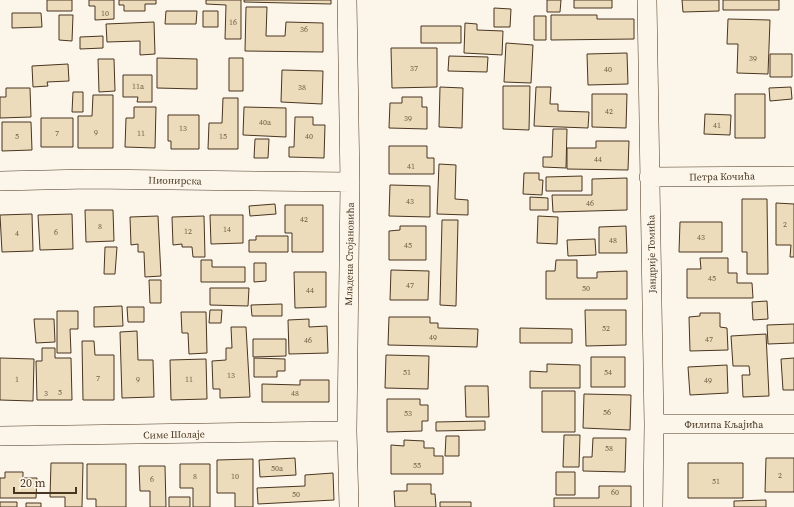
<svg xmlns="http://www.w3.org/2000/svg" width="794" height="507" font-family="'Source Serif 4',serif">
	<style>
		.building { fill: #ecdcbc; stroke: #4a3520 }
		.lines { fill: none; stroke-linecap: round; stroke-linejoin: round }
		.minor-casing { stroke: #4a3520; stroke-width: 20 }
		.minor { stroke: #fbf6e9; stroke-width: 19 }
		.labels { text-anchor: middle; stroke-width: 3; stroke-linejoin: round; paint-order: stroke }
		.number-label { font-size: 8px; fill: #725f47 }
		.street-label { font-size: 10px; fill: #4a3520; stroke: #fbf6e9 }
	</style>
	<rect width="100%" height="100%" fill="#fbf6e9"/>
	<path class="building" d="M 47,0 L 72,0 L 72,11 L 47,11 Z
		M 89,0 L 114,0 L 114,19 L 95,20 L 95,6 L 89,6 Z
		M 119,0 L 156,0 L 156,4 L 145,4 L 145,11 L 124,11 L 124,5 L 119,5 Z
		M 206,0 L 241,0 L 241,39 L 225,39 L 226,5 L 206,4 Z
		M 244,0 L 331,0 L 331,4 L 244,2 Z
		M 547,0 L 561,0 L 560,12 L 547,12 Z
		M 574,0 L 612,0 L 612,8 L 574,8 Z
		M 682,0 L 719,0 L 719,11 L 683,12 Z
		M 723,0 L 779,0 L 779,10 L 723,10 Z
		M 246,7 L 267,7 L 266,36 L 285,36 L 286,22 L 323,23 L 323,52 L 245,51 Z
		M 494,8 L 511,9 L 510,27 L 494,27 Z
		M 166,11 L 197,11 L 196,24 L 165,24 Z
		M 203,11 L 218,11 L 218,27 L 203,27 Z
		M 12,13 L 41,13 L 42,27 L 12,28 Z
		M 59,15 L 73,15 L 72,41 L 59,40 Z
		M 551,15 L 597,15 L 597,19 L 634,19 L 634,39 L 551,40 Z
		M 534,16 L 546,16 L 546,40 L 534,40 Z
		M 728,19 L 770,20 L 768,74 L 737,73 L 738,44 L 727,44 Z
		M 154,22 L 155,54 L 140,55 L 140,41 L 107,42 L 106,24 Z
		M 465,23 L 477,24 L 477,30 L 503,31 L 502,55 L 464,53 Z
		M 421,26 L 461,26 L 461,43 L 421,43 Z
		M 103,36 L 103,48 L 80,49 L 80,37 Z
		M 506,43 L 533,45 L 531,83 L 504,82 Z
		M 391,48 L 437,48 L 437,87 L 392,88 Z
		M 627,53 L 628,84 L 588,85 L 587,54 Z
		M 770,54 L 792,54 L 792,77 L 770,77 Z
		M 449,56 L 488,57 L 487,72 L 448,71 Z
		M 157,58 L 197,59 L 197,89 L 157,88 Z
		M 229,58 L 243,58 L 243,91 L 229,91 Z
		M 98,59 L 114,59 L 115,91 L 99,92 Z
		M 68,64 L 69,81 L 47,82 L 48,86 L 33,87 L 32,66 Z
		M 282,70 L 323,71 L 322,104 L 281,102 Z
		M 123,75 L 152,75 L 152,102 L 137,102 L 138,97 L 123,97 Z
		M 503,86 L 530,86 L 529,130 L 503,129 Z
		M 440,87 L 463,88 L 462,128 L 439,127 Z
		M 536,87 L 551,87 L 550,104 L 558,104 L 558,111 L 589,112 L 588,128 L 534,126 Z
		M 791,87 L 792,99 L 770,101 L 769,88 Z
		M 6,88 L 30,88 L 31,117 L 0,118 L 0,97 L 6,97 Z
		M 73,92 L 83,92 L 83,112 L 72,112 Z
		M 592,94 L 627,94 L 626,128 L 592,127 Z
		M 735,94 L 765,94 L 765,138 L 735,138 Z
		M 93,95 L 113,95 L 113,148 L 78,148 L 78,116 L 92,116 Z
		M 402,97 L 422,97 L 422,107 L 427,107 L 427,129 L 389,128 L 390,103 L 402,103 Z
		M 223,98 L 238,98 L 238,149 L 208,149 L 209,123 L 222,123 Z
		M 134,107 L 156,107 L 155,148 L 125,147 L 126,118 L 134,118 Z
		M 244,107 L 286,108 L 286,137 L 243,135 Z
		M 705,114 L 731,115 L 730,135 L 704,134 Z
		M 168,115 L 199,115 L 199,149 L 171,149 L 171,141 L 168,141 Z
		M 295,117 L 313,117 L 313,125 L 325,125 L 324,158 L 289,157 L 289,147 L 294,147 Z
		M 41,118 L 73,118 L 73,147 L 41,147 Z
		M 2,122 L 31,122 L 32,150 L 2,151 Z
		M 553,129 L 567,129 L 566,168 L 543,167 L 543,157 L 552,157 Z
		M 255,139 L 269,139 L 268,158 L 254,158 Z
		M 596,141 L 629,141 L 628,170 L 567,169 L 567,148 L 596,148 Z
		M 389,146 L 427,146 L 427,158 L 434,158 L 434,174 L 389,174 Z
		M 439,164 L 456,165 L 455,199 L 468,200 L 468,215 L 437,214 Z
		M 524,173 L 539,173 L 539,180 L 543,180 L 542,195 L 523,194 Z
		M 582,176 L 582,191 L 546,191 L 546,177 Z
		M 627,178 L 627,210 L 553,212 L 552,195 L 592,195 L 592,179 Z
		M 390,185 L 430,186 L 430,217 L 389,216 Z
		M 530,197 L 548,198 L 548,210 L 530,210 Z
		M 742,199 L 767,199 L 768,274 L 747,274 L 747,252 L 742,252 Z
		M 776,203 L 794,204 L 794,257 L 790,257 L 791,245 L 776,245 Z
		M 275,204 L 276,214 L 250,216 L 249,206 Z
		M 285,205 L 323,205 L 323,252 L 292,252 L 292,233 L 285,233 Z
		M 85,210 L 113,210 L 114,241 L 86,242 Z
		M 32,214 L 33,251 L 2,252 L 0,215 Z
		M 72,214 L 73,249 L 40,250 L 38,215 Z
		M 210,215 L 243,215 L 243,243 L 211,244 Z
		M 158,216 L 161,276 L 145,277 L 144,252 L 138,252 L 138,244 L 131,245 L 130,217 Z
		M 204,216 L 205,257 L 193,257 L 192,247 L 182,247 L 182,244 L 173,245 L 172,217 Z
		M 538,216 L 558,217 L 557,244 L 537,243 Z
		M 442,220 L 458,220 L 456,306 L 440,305 Z
		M 680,222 L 722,222 L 722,252 L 679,252 Z
		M 400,226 L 426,226 L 426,260 L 389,260 L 389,231 L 400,230 Z
		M 626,226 L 627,253 L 599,253 L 599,227 Z
		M 256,236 L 288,236 L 288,252 L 249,252 L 249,240 L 256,240 Z
		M 595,239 L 596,255 L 568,256 L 567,240 Z
		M 105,247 L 117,247 L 115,274 L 104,274 Z
		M 700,258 L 728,258 L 728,273 L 737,273 L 737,283 L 752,283 L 753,298 L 687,298 L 687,269 L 701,269 Z
		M 201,260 L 212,260 L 212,267 L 245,267 L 245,282 L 201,282 Z
		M 556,260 L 577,260 L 577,278 L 597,278 L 597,272 L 627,271 L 627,299 L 546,299 L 546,271 L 555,271 Z
		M 254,263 L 266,263 L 266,281 L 254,282 Z
		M 391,270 L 429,271 L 428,300 L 390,300 Z
		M 294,272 L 326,272 L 326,307 L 295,308 Z
		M 149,280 L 161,280 L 161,303 L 150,303 Z
		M 210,288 L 249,288 L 248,306 L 210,305 Z
		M 767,301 L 768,319 L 753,320 L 752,302 Z
		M 282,304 L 282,316 L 252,316 L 251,305 Z
		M 122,306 L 123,326 L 94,327 L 94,307 Z
		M 127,307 L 144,307 L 144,322 L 128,322 Z
		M 210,310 L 222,310 L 221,323 L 209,323 Z
		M 585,310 L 626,310 L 626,345 L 586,346 Z
		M 57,311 L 78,311 L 78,329 L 70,329 L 71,353 L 57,353 Z
		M 181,312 L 206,312 L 207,353 L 189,354 L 188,333 L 182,333 Z
		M 700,313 L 720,313 L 720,327 L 727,328 L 728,350 L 690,351 L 689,317 L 700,316 Z
		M 389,317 L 430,317 L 430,323 L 438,323 L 438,328 L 478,329 L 477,347 L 388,345 Z
		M 34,319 L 54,319 L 55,342 L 36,343 Z
		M 309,319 L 309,327 L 327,326 L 328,353 L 289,354 L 288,320 Z
		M 794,324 L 794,343 L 768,344 L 767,325 Z
		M 231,327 L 246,327 L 250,397 L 220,398 L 220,389 L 213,389 L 212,361 L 226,360 L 226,348 L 232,348 Z
		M 520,328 L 572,329 L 572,343 L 520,343 Z
		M 137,331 L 138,360 L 153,360 L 154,397 L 122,398 L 120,332 Z
		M 766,334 L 769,396 L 743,397 L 742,375 L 750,375 L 749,366 L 733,366 L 731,336 Z
		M 253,339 L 286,339 L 286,356 L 253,357 Z
		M 82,341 L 94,341 L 95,355 L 114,355 L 114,400 L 83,400 Z
		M 42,348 L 55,348 L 55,358 L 71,358 L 72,400 L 37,400 L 36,361 L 42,361 Z
		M 386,355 L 429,356 L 428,389 L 385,388 Z
		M 591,357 L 625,357 L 625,387 L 591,387 Z
		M 0,358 L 34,359 L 33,401 L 0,400 Z
		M 254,358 L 285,359 L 285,371 L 277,371 L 277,377 L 254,377 Z
		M 794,358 L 794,390 L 783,390 L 781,359 Z
		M 206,359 L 207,399 L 171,400 L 170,360 Z
		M 547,364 L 580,365 L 580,388 L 530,388 L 530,371 L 547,372 Z
		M 727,365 L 728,393 L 690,395 L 688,367 Z
		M 300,380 L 329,380 L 329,402 L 262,402 L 262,384 L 300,385 Z
		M 465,386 L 488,386 L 489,417 L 466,417 Z
		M 542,391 L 575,391 L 575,432 L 542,432 Z
		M 584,394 L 631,395 L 630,430 L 583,428 Z
		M 387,399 L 420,399 L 420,405 L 428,405 L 428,421 L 422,421 L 422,431 L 387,432 Z
		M 485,421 L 485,430 L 436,431 L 436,422 Z
		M 564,435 L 580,435 L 579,467 L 563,467 Z
		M 446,436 L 459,436 L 459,456 L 445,456 Z
		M 593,438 L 626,438 L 625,472 L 583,471 L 583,457 L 592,457 Z
		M 404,440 L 424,441 L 424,448 L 434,448 L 434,456 L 443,456 L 443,474 L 391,474 L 391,445 L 404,446 Z
		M 295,458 L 296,475 L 260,477 L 259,460 Z
		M 766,458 L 794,458 L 794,492 L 765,492 Z
		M 253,459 L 253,507 L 235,507 L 235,493 L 217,493 L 217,460 Z
		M 51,463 L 83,463 L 82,507 L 65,507 L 65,497 L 50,497 Z
		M 688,463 L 743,463 L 743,498 L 688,498 Z
		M 87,464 L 126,464 L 126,507 L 96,507 L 96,499 L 87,499 Z
		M 180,464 L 210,464 L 210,507 L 193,507 L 193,488 L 180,488 Z
		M 139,466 L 165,466 L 166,507 L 150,507 L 150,491 L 140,491 Z
		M 5,472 L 23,472 L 23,478 L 37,478 L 36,498 L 0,498 L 0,478 L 5,478 Z
		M 556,472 L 575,472 L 575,495 L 556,495 Z
		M 333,473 L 334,500 L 258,504 L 257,488 L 305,486 L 305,475 Z
		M 407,484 L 431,484 L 431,494 L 435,494 L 436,507 L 395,507 L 394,491 L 407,491 Z
		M 599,486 L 631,486 L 631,507 L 554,507 L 554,498 L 599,498 Z
		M 169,497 L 190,497 L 190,507 L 169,507 Z
		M 766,500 L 766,507 L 734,507 L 734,501 Z
		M 0,502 L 17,502 L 17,507 L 0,507 Z
		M 440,502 L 471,502 L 471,507 L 440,507 Z
		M 26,503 L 41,503 L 41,507 L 26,507 Z"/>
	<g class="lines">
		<defs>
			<path id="minor" d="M 347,0 L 350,182 L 347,431 L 349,507
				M 647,0 L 654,424 L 653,507
				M 649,177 L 794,176
				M 0,181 L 88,179 L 350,182
				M 654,424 L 794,424
				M 0,436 L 347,431"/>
		</defs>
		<use href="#minor" class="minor-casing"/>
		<use href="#minor" class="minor"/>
	</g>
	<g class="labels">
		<g class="number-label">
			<text x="105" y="16">10</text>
			<text x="233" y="25">16</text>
			<text x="304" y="32">36</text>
			<text x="753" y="61">39</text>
			<text x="414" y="71">37</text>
			<text x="608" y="72">40</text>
			<text x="138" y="89">11a</text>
			<text x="302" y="90">38</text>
			<text x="609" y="114">42</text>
			<text x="408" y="121">39</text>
			<text x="265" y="125">40a</text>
			<text x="717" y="128">41</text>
			<text x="183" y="131">13</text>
			<text x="96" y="135">9</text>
			<text x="57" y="136">7</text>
			<text x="141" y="136">11</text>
			<text x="17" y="139">5</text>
			<text x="223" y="139">15</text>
			<text x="309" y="139">40</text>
			<text x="598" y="162">44</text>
			<text x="411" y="169">41</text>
			<text x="410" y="204">43</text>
			<text x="590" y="206">46</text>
			<text x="304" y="222">42</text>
			<text x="785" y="227">2</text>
			<text x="100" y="229">8</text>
			<text x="227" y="232">14</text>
			<text x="188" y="234">12</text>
			<text x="56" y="235">6</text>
			<text x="17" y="236">4</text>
			<text x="701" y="240">43</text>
			<text x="613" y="243">48</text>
			<text x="408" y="248">45</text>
			<text x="712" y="281">45</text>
			<text x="410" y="288">47</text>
			<text x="586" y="291">50</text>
			<text x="310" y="293">44</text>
			<text x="606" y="331">52</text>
			<text x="433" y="340">49</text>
			<text x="709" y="342">47</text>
			<text x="308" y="343">46</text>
			<text x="407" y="375">51</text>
			<text x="608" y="375">54</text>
			<text x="231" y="378">13</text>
			<text x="98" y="381">7</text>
			<text x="17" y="382">1</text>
			<text x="138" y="382">9</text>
			<text x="189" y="382">11</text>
			<text x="708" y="383">49</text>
			<text x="60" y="395">5</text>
			<text x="46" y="396">3</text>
			<text x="295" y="396">48</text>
			<text x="607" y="415">56</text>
			<text x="408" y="416">53</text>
			<text x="609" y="451">58</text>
			<text x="417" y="468">55</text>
			<text x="277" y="471">50a</text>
			<text x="780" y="478">2</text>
			<text x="195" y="479">8</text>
			<text x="235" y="479">10</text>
			<text x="152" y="482">6</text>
			<text x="716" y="484">51</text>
			<text x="615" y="495">60</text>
			<text x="296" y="497">50</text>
		</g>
		<g class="street-label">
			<text transform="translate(722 176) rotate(-1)" y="4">Петра Кочића</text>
			<text transform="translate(175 180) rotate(1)" y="4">Пионирска</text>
			<text transform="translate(349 254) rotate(-89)" y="4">Младена Стојановића</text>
			<text transform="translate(651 254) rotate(-91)" y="4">Јандрије Томића</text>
			<text x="724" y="428">Филипа Кљајића</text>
			<text transform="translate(174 434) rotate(-1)" y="4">Симе Шолаје</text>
		</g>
	</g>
	<path d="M14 487v6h62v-6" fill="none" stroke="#4a3520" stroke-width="2"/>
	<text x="20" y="487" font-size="12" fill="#4a3520" stroke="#fbf6e9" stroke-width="3" paint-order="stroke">20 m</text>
</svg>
